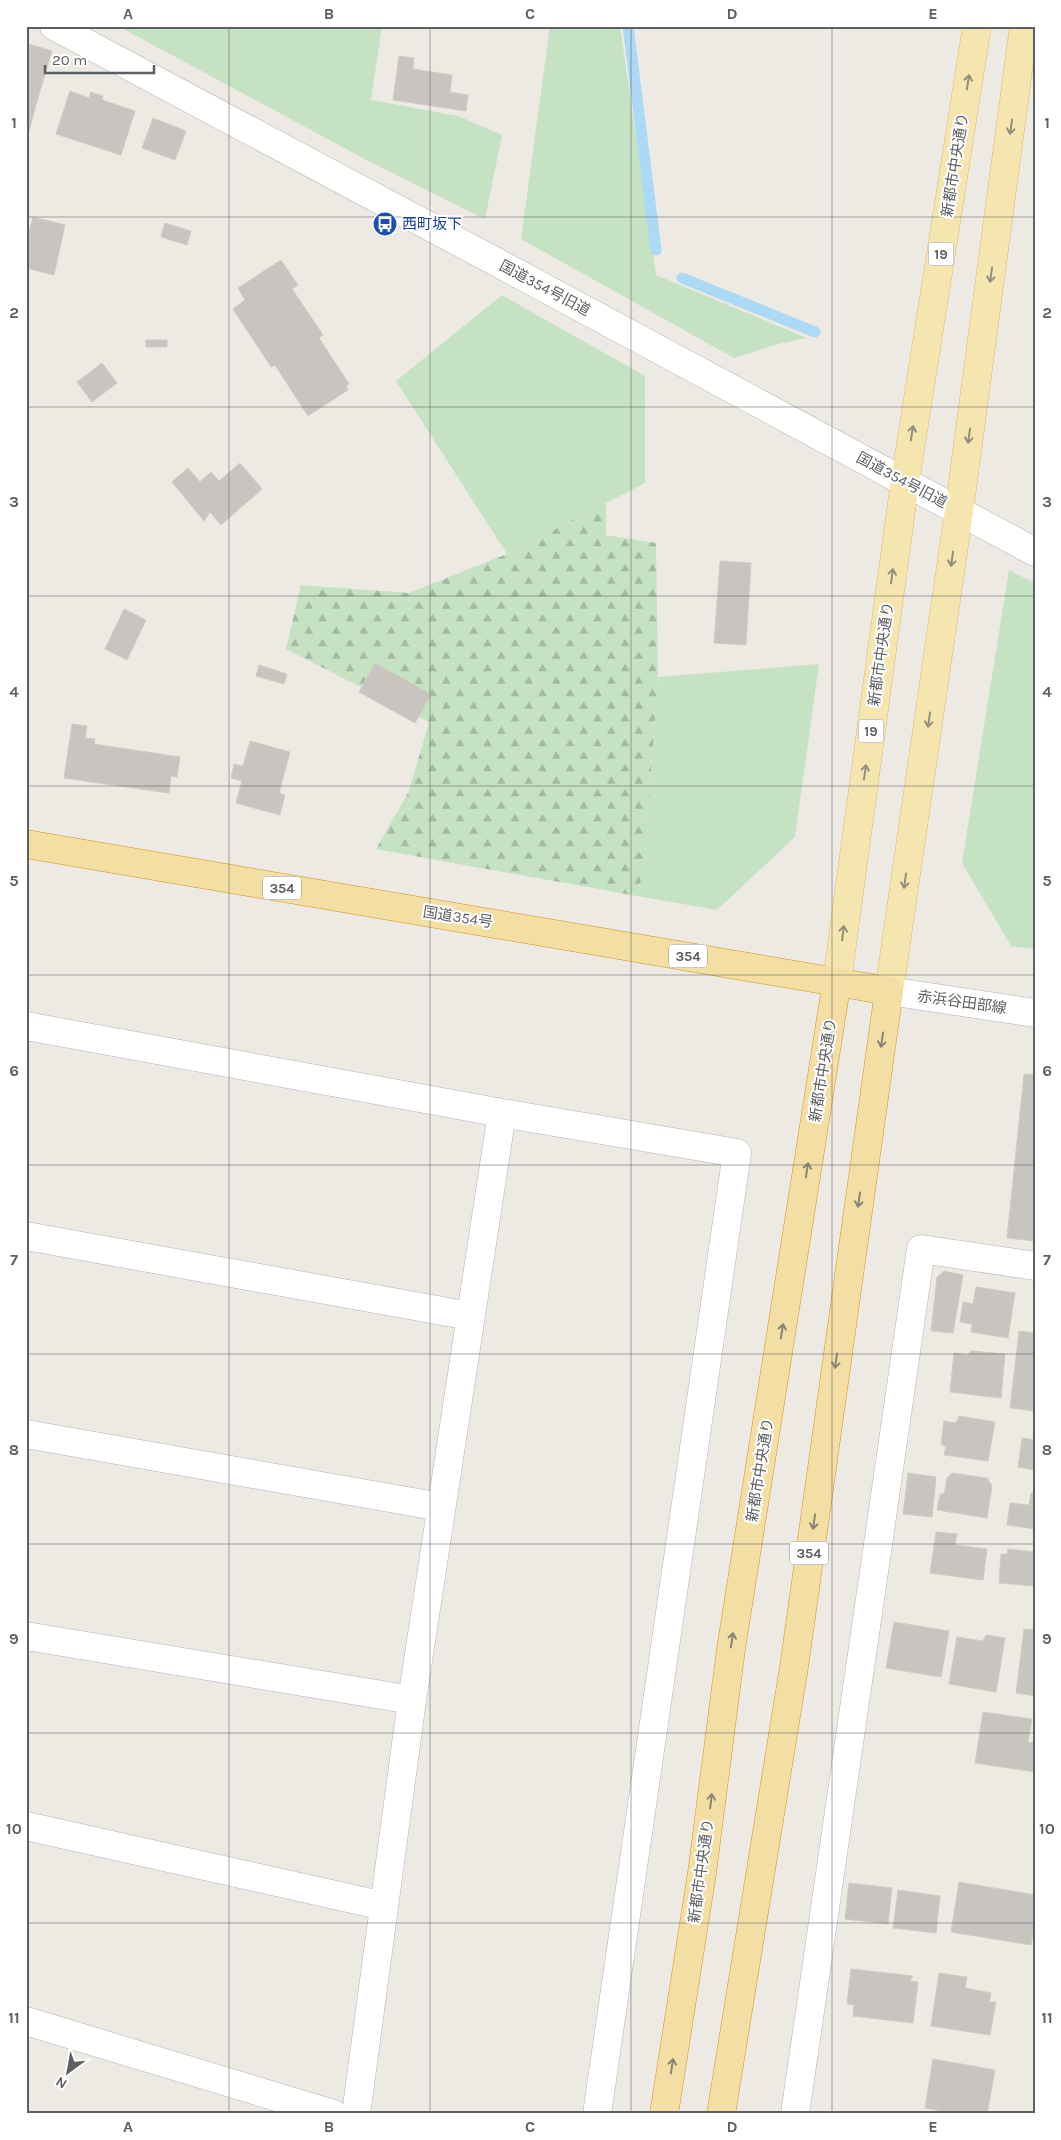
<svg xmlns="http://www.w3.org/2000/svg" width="1061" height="2140" font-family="Karla,'Noto Sans JP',sans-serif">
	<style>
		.green { fill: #c5e2c3 }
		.forest { fill: url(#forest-firs) }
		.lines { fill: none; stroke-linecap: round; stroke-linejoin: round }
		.stream { stroke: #acd9f5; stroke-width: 11 }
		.building { fill: #c8c5c1; stroke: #d1ccc3 }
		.minor-casing { stroke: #b1b4b8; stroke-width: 29 }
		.tertiary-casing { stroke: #b1b4b8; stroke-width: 29 }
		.secondary-casing { stroke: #b0b3b7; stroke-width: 29 }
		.primary-casing { stroke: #e1b869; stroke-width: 29 }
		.trunk-casing { stroke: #d7911a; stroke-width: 29 }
		.minor { stroke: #fff; stroke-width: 28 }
		.tertiary { stroke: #fff; stroke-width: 28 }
		.secondary { stroke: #fff; stroke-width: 28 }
		.primary { stroke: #f5e6b0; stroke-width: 28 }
		.trunk { stroke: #f3dea4; stroke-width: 28 }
		.oneway { stroke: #928e7e }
		.oneway2 { stroke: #898576 }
		.grid { fill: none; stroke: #5c5f63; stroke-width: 1; stroke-opacity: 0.55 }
		.labels { text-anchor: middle; stroke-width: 4; stroke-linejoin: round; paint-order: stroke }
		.shield { fill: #fff; stroke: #8d8f92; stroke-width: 1 }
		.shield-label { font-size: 14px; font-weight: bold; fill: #5c5f63 }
		.street-label { font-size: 15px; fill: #5c5f63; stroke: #fff }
		.transit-label { font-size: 15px; fill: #164399; stroke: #fff; text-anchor: start }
		.neatline { fill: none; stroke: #5c5f63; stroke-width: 2 }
		.grid-label { font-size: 16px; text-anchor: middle; font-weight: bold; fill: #5c5f63 }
	</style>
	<defs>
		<pattern id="forest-firs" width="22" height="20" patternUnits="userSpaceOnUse" patternTransform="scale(1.25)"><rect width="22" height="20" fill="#c5e2c3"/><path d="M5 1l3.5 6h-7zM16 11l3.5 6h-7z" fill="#a3baa2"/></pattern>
	</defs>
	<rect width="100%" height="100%" fill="#edeae4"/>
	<path class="green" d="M 118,26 L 382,26 L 371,100 L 458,116 L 502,135 L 485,219 L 361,157 Z
		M 550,26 L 620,26 L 656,275 L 807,338 L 778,344 L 734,358 L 521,239 Z
		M 502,295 L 645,376 L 645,483 L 507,554 L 396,381 Z
		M 1009,570 L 1035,583 L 1035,949 L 1011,946 L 962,863 Z
		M 819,664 L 795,837 L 717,910 L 637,896 L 644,868 L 658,677 Z"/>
	<path class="forest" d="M 606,503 L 606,535 L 656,543 L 658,677 L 644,868 L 637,896 L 376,849 L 409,791 L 429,722 L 286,649 L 301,585 L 409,593 L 507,554 Z"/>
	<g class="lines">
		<path class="stream" d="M 628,26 L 656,250
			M 682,278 L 815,332"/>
	</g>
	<path class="building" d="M 26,43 L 52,51 L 37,101 L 26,98 Z
		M 399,56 L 414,58 L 413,69 L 452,75 L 450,92 L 468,95 L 466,111 L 393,100 Z
		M 70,91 L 89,98 L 91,92 L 103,96 L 102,100 L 135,111 L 121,155 L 56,134 Z
		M 26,98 L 37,101 L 27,139 L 26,139 Z
		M 153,118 L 186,131 L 175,160 L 142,148 Z
		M 33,217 L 65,225 L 54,275 L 26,268 L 26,244 Z
		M 165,223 L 191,231 L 187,245 L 161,237 Z
		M 281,260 L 298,285 L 292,289 L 323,335 L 319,338 L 349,384 L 346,386 L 348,390 L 308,416 L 275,365 L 271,367 L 233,309 L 245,300 L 238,288 Z
		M 146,340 L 167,340 L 167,347 L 146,347 Z
		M 102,363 L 117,383 L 92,402 L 77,382 Z
		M 240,463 L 262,489 L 221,525 L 210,512 L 204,521 L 172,482 L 188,468 L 200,482 L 211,472 L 219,481 Z
		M 720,561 L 751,563 L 746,645 L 714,643 Z
		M 124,609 L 146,620 L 127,660 L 105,649 Z
		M 375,663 L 431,694 L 415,723 L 359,692 Z
		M 259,665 L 287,674 L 284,684 L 256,676 Z
		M 72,724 L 87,726 L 85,738 L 95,739 L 94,744 L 180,757 L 177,777 L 171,776 L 169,793 L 64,778 Z
		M 250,741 L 290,752 L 279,793 L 285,795 L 280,815 L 236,803 L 242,781 L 231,778 L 234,764 L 243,766 Z
		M 1024,1074 L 1035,1075 L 1035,1241 L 1007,1238 Z
		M 944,1271 L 963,1275 L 953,1333 L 931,1331 L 937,1277 Z
		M 976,1287 L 1015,1293 L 1008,1338 L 971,1332 L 972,1324 L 960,1322 L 963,1302 L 973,1304 Z
		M 1019,1331 L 1035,1333 L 1035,1411 L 1010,1408 Z
		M 971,1351 L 1005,1354 L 1001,1398 L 950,1392 L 954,1353 L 968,1355 Z
		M 959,1416 L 995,1422 L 988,1461 L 944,1455 L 946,1447 L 941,1444 L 944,1421 L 956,1423 Z
		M 1022,1438 L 1035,1440 L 1035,1470 L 1018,1467 Z
		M 908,1473 L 936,1477 L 932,1517 L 903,1514 Z
		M 952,1473 L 987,1478 L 992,1486 L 987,1518 L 937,1510 L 940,1494 L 944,1494 L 947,1478 Z
		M 1031,1493 L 1035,1493 L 1035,1529 L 1007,1525 L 1010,1503 L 1029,1505 Z
		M 936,1532 L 957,1534 L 955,1545 L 987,1549 L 983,1580 L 930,1573 Z
		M 1008,1549 L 1035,1552 L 1035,1586 L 999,1583 L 1001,1554 L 1007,1554 Z
		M 894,1622 L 949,1631 L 941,1677 L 886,1668 Z
		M 1024,1629 L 1035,1630 L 1035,1696 L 1016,1693 Z
		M 986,1635 L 1005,1638 L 996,1692 L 949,1684 L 957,1637 L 983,1641 Z
		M 983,1712 L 1032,1719 L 1028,1742 L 1035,1743 L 1035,1772 L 975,1763 Z
		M 959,1882 L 1035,1895 L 1035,1921 L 1031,1945 L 951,1932 Z
		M 849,1883 L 892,1888 L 888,1924 L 845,1919 Z
		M 898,1890 L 940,1896 L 936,1933 L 893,1928 Z
		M 851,1969 L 913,1976 L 910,1981 L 918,1982 L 913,2023 L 853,2016 L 854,2005 L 847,2004 Z
		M 939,1973 L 967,1977 L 965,1988 L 991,1993 L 989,2002 L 996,2002 L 990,2035 L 931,2026 Z
		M 933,2059 L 995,2070 L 987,2114 L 960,2114 L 925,2108 Z"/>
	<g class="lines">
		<defs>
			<path id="minor" d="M 26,1026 L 502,1113 L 737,1153 L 597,2114
				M 26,1236 L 470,1316
				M 26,1434 L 441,1507
				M 26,1636 L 412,1700
				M 26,1826 L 384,1906
				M 26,2021 L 333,2114
				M 356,2114 L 412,1700 L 502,1113
				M 795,2114 L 921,1249 L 1035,1266"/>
			<path id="tertiary" d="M 54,26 L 487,257 L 1035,552"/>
			<path id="secondary" d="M 889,991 L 1035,1013"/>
			<path id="primary" d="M 837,981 L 905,481 L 977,26
				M 889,991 L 959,511 L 1024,26"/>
			<path id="trunk" d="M 26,844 L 889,991 L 794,1667 L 721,2114
				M 664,2114 L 702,1873 L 731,1649 L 837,981"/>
		</defs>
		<use href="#minor" class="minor-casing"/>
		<use href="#tertiary" class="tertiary-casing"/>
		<use href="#secondary" class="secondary-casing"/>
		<use href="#primary" class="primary-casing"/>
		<use href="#trunk" class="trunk-casing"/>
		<use href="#minor" class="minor"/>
		<use href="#tertiary" class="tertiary"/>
		<use href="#secondary" class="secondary"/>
		<use href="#primary" class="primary"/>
		<use href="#trunk" class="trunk"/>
	</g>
	<defs><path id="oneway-shaft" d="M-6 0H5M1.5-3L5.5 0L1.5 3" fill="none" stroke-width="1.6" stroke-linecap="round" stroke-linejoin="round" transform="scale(1.25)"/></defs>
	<g class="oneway">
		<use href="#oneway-shaft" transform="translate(968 82) rotate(-81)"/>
		<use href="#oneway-shaft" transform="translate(1011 127) rotate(98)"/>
		<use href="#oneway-shaft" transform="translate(991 275) rotate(98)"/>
		<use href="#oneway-shaft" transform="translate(912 433) rotate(-81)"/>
		<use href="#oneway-shaft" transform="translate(969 436) rotate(98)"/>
		<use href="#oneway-shaft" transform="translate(952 559) rotate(98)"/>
		<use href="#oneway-shaft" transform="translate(892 576) rotate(-82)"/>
		<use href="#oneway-shaft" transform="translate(929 720) rotate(98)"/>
		<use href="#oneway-shaft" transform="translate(865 772) rotate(-82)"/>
		<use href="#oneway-shaft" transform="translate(905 881) rotate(98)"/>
		<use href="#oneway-shaft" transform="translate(843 933) rotate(-83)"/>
	</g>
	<g class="oneway2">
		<use href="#oneway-shaft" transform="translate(882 1040) rotate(98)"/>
		<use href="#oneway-shaft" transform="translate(807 1170) rotate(-81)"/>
		<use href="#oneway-shaft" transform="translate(859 1200) rotate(98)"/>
		<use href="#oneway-shaft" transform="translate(782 1331) rotate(-81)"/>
		<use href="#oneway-shaft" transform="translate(836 1361) rotate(98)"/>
		<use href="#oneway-shaft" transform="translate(814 1522) rotate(98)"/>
		<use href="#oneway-shaft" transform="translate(732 1640) rotate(-81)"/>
		<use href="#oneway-shaft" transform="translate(711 1801) rotate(-83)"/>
		<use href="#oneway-shaft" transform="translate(672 2066) rotate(-81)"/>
	</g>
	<path class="grid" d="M 229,26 L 229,2114M 430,26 L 430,2114M 631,26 L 631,2114M 832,26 L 832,2114M 26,217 L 1035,217M 26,407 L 1035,407M 26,596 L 1035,596M 26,786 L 1035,786M 26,975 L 1035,975M 26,1165 L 1035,1165M 26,1354 L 1035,1354M 26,1544 L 1035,1544M 26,1733 L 1035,1733M 26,1923 L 1035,1923"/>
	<defs>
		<symbol id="bus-disc" viewBox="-11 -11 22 22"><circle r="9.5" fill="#1a4fb4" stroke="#fff"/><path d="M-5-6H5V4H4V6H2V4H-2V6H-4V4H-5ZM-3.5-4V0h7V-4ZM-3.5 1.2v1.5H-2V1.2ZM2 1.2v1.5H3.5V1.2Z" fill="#fff"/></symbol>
	</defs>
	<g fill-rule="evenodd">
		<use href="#bus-disc" x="371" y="210" width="28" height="28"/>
	</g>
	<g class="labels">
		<g class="shield">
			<rect x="928.5" y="242.5" width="25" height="23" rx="4"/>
			<rect x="858.5" y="719.5" width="25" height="23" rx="4"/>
			<rect x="263" y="876.5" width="38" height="23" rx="4"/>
			<rect x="669" y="944.5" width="38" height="23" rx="4"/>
			<rect x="790" y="1541.5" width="38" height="23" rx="4"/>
		</g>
		<g class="shield-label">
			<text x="941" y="259">19</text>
			<text x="871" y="736">19</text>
			<text x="282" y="893">354</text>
			<text x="688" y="961">354</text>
			<text x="809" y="1558">354</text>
		</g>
		<g class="street-label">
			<text transform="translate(955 165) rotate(-81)" y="5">新都市中央通り</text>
			<text transform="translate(545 288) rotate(28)" y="5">国道354号旧道</text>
			<text transform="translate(902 480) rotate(28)" y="5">国道354号旧道</text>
			<text transform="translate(881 654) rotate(-82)" y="5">新都市中央通り</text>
			<text transform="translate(458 917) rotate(9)" y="5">国道354号</text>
			<text transform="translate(962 1002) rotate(8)" y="5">赤浜谷田部線</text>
			<text transform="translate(823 1070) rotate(-81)" y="5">新都市中央通り</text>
			<text transform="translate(760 1470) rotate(-81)" y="5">新都市中央通り</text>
			<text transform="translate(701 1871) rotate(-82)" y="5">新都市中央通り</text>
		</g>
		<g class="transit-label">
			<text x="402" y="229">西町坂下</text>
		</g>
	</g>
	<rect width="1061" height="2140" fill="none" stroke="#ffffff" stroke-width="55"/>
	<g transform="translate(68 2072) rotate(212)" stroke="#ffffff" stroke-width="4" paint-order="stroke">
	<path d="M0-4L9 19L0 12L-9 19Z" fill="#5c5f63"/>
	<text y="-8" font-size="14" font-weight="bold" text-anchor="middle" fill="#5c5f63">N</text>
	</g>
	<path d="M45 65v8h109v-8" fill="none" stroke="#5c5f63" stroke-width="2.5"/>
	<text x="52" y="65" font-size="15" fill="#5c5f63" stroke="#ffffff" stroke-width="4" paint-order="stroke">20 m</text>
	<rect x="28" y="28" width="1006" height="2084" class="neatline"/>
	<g class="grid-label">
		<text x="128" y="19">A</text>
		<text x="329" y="19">B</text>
		<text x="530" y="19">C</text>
		<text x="732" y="19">D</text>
		<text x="933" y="19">E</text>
		<text x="14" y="128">1</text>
		<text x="1047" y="128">1</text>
		<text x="14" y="318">2</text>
		<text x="1047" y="318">2</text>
		<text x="14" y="507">3</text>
		<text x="1047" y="507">3</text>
		<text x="14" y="697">4</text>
		<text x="1047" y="697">4</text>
		<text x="14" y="886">5</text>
		<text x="1047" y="886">5</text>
		<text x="14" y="1076">6</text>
		<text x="1047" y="1076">6</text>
		<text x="14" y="1265">7</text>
		<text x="1047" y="1265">7</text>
		<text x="14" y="1455">8</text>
		<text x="1047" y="1455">8</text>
		<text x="14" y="1644">9</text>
		<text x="1047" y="1644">9</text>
		<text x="14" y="1834">10</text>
		<text x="1047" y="1834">10</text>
		<text x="14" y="2023">11</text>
		<text x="1047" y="2023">11</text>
		<text x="128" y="2132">A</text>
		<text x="329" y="2132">B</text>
		<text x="530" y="2132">C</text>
		<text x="732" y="2132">D</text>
		<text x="933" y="2132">E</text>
	</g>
</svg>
